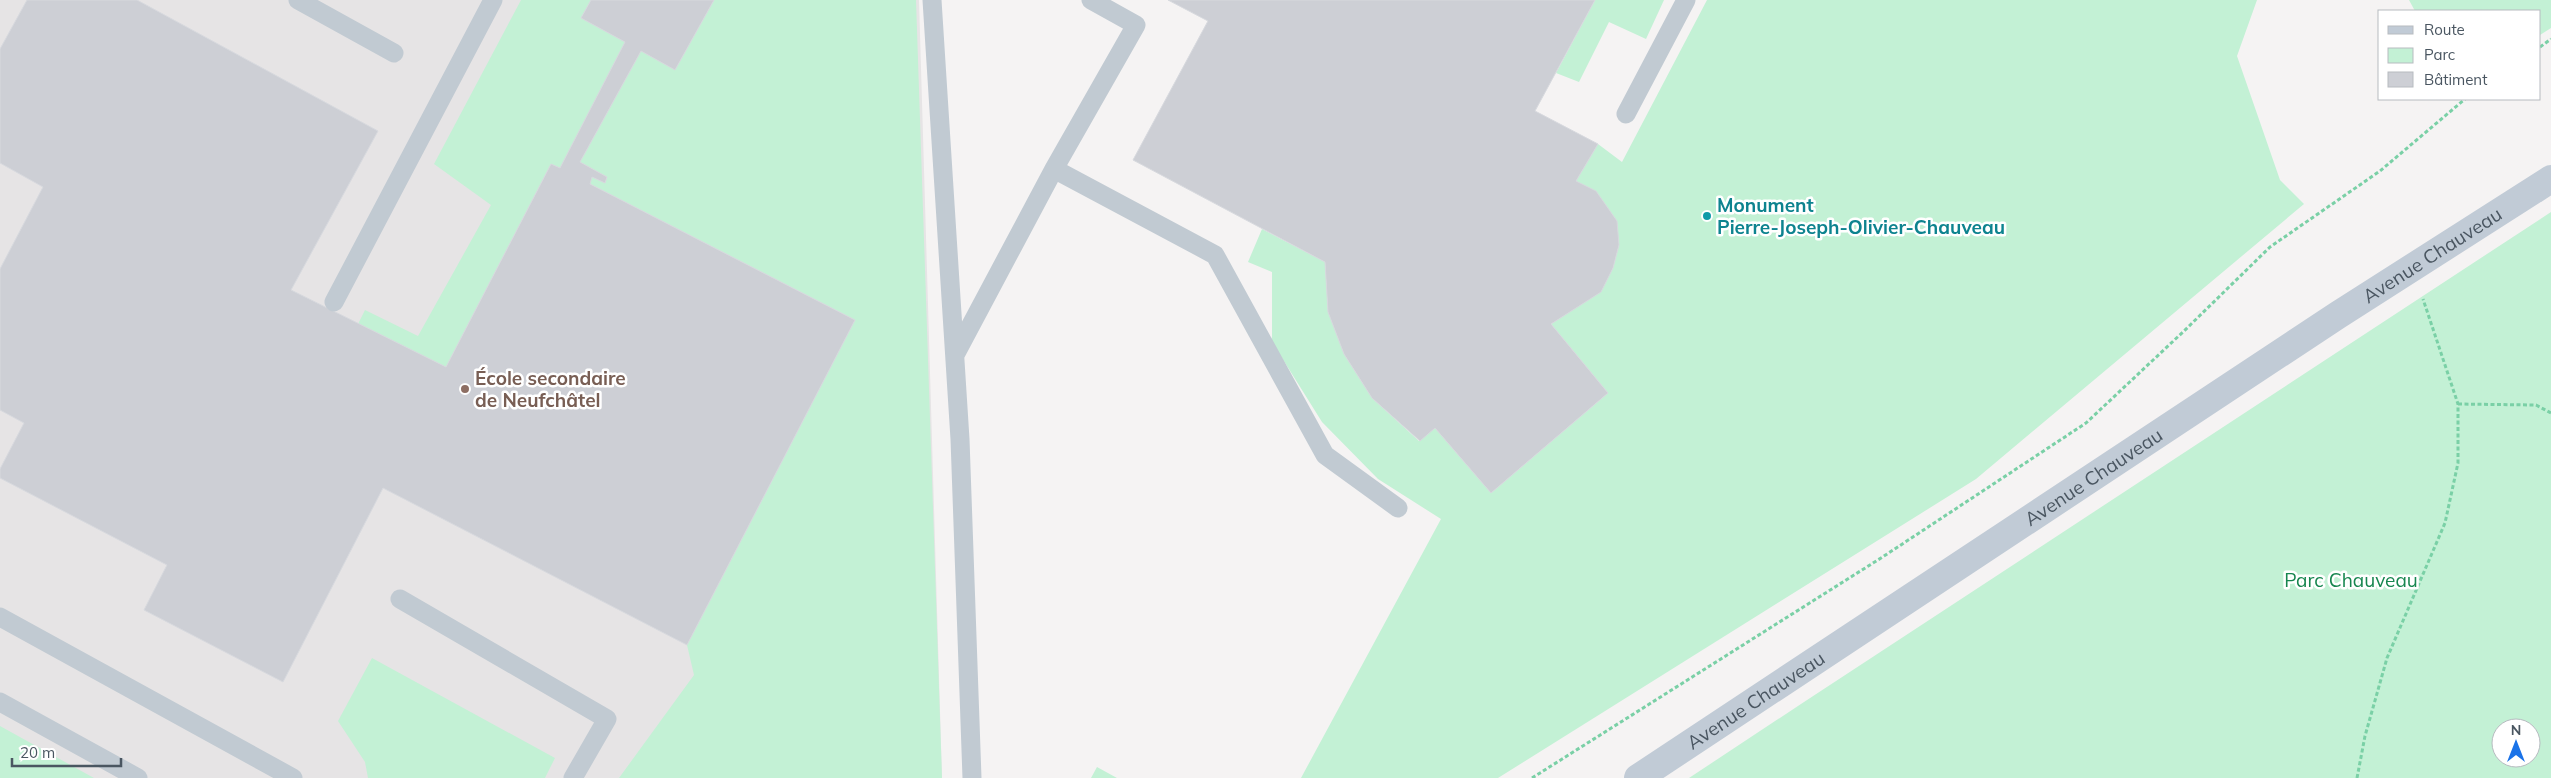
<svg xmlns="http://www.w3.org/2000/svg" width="2551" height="778" font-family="Mulish,sans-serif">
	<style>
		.education { fill: #e6e4e5 }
		.green { fill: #c3f1d5; fill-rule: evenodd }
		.building { fill: #cdcfd5; stroke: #d7d9de }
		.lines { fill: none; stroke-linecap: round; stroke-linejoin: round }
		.path { stroke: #7ad0a6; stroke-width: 3; stroke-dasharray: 4 2.5; stroke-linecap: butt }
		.service { stroke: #c1cad2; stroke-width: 19 }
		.secondary { stroke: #c1cbd6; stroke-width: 28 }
		.culture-dot { fill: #0f9aa8; stroke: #fff; stroke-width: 2 }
		.education-dot { fill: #8d6e63; stroke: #fff; stroke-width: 2 }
		.labels { text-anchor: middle; stroke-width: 5; stroke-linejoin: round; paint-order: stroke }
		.culture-label { font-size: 19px; font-weight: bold; fill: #0d838f; stroke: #fff; text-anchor: start }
		.street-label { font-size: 19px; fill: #4a5661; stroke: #fff }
		.education-label { font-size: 19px; font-weight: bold; fill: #785e54; stroke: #fff; text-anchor: start }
		.park-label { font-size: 19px; fill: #17864f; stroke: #fff }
	</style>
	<rect width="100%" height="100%" fill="#f5f3f3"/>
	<path class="education" d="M 0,0 L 919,0 L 942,778 L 0,778 Z"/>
	<path class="green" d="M 521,0 L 591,0 L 581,18 L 625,42 L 560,168 L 551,164 L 446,367 L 358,324 L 365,310 L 418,336 L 491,205 L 434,164 Z
		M 714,0 L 916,0 L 942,778 L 619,778 L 694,675 L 687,645 L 855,320 L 590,184 L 592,177 L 605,183 L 607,177 L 580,162 L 641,51 L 675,70 Z
		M 1595,0 L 1664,0 L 1646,39 L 1609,22 L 1579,82 L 1556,73 Z
		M 1707,0 L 2257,0 L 2237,56 L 2280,180 L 2304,204 L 1976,479 L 1498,778 L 1301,778 L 1441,519 L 1378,479 L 1322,422 L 1272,342 L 1272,272 L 1248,262 L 1262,229 L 1325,262 L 1328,312 L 1344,354 L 1372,398 L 1419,441 L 1435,428 L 1491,493 L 1608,393 L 1551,324 L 1601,291 L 1613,268 L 1619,245 L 1576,181 L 1598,144 L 1622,162 Z
		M 2409,0 L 2551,0 L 2551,28 L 2540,35 L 2540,11 L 2415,11 Z
		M 2551,212 L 2551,778 L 1689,778 L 1804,702 ZM 2501,728 L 2531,728 L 2531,758 L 2501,758 Z
		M 372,658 L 555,758 L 545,778 L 368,778 L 365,762 L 338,721 Z
		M 0,726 L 94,778 L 0,778 Z
		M 1097,767 L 1117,778 L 1091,778 Z"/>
	<path class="building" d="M 27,0 L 137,0 L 378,131 L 291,290 L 446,367 L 551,164 L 560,168 L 625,42 L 581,18 L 591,0 L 714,0 L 675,70 L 641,51 L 580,162 L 607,177 L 605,183 L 592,177 L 590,184 L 855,320 L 687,645 L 383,488 L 283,682 L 144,610 L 167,565 L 0,478 L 0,469 L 24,423 L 0,410 L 0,269 L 43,187 L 0,163 L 0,49 Z
		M 1168,0 L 1595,0 L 1535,111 L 1598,144 L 1576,181 L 1596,191 L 1617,221 L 1619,245 L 1613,268 L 1601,292 L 1551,324 L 1608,393 L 1491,493 L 1435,428 L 1420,441 L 1372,398 L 1344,354 L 1328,312 L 1325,262 L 1133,160 L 1208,21 Z"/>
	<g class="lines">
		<path class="path" d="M 2540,47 L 2551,39
			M 2458,404 L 2536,405 L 2551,413
			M 1532,778 L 1881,558 L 2086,423 L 2184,331 L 2270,247 L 2380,171 L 2465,99
			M 2357,778 L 2365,736 L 2387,658 L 2445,523 L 2458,463 L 2458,404 L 2423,299"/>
		<path class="service" d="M 298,0 L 394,53
			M 932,0 L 960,439 L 972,778
			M 1626,114 L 1686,0
			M 1054,169 L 1215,255 L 1325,455 L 1398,508
			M 334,302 L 493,0
			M 955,355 L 1054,169 L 1136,25 L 1091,0
			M 400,599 L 607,719 L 573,778
			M 0,617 L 293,778
			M 0,702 L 138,778"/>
		<path class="secondary" id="s1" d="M 1638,778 L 2338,315 L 2551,179"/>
	</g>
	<circle class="culture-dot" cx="1707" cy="216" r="5"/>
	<circle class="education-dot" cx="465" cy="389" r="5"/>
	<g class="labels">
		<g class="culture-label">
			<text x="1717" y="212">Monument<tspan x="1717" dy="22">Pierre-Joseph-Olivier-Chauveau</tspan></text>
		</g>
		<g class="street-label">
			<text dy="7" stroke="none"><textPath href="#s1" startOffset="951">Avenue Chauveau</textPath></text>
			<text dy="7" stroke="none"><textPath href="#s1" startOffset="546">Avenue Chauveau</textPath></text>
			<text dy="7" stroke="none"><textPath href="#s1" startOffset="141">Avenue Chauveau</textPath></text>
		</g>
		<g class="education-label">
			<text x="475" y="385">École secondaire<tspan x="475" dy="22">de Neufchâtel</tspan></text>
		</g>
		<g class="park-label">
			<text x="2351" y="587">Parc Chauveau</text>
		</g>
	</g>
	<rect x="2378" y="10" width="162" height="90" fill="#ffffff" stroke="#b7bbc0"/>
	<rect x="2388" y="26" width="25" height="8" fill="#c1cbd6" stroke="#b7bbc0"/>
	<text x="2424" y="35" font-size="15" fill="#4a5661">Route</text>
	<rect x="2388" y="48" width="25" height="15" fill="#c3f1d5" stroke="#b7bbc0"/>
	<text x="2424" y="60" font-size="15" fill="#4a5661">Parc</text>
	<rect x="2388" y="72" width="25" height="15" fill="#cdcfd5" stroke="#b7bbc0"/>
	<text x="2424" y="85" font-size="15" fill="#4a5661">Bâtiment</text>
	<g transform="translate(2516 743)"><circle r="24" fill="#ffffff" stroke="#b7bbc0"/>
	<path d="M0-4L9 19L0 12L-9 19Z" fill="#1a73e8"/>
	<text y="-8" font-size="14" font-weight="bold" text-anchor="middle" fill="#4a5661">N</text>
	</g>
	<path d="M12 758v8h109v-8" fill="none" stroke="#4a5661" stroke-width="2.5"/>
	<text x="20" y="758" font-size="15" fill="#4a5661" stroke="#ffffff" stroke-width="4" paint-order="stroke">20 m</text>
</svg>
